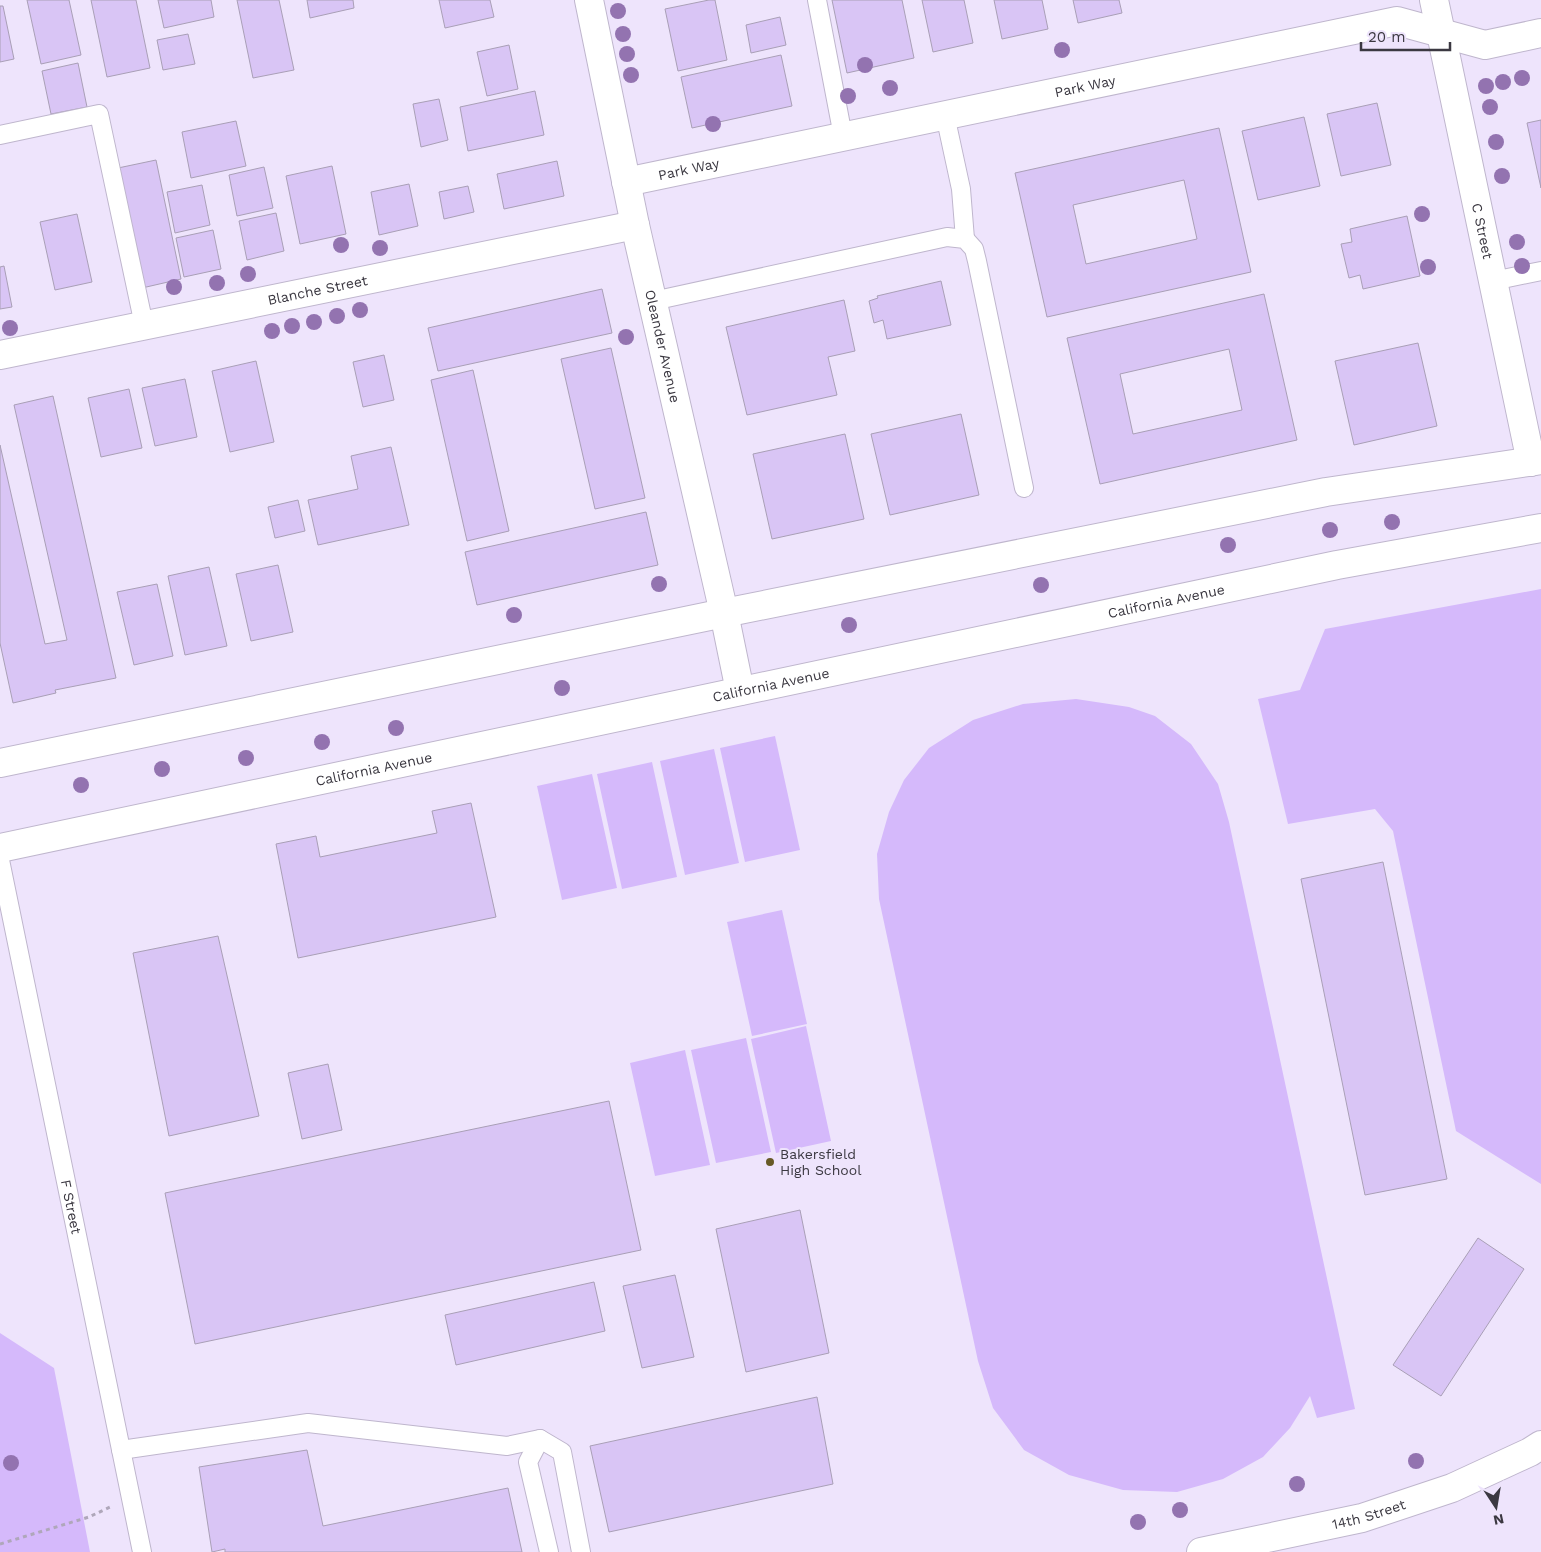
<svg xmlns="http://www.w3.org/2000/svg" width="1541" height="1552" font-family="'Work Sans',sans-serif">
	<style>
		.green { fill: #d5b9fb }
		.building { fill: #d9c5f5; stroke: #a99fb6; fill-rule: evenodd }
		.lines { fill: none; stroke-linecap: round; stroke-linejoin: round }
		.lane-casing { stroke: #bfb6cd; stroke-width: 20 }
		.street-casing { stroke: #bfb6cd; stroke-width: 30 }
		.primary-casing { stroke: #bfb6cd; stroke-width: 30 }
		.path { stroke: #afa7ba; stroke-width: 3; stroke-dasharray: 4 4; stroke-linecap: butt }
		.lane { stroke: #fff; stroke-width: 18 }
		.street { stroke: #fff; stroke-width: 28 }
		.primary { stroke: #fff; stroke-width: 28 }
		.tree { fill: #9373b0 }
		.poi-dot { fill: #675926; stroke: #eee4fc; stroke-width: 2 }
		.labels { text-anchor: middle; stroke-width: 4; stroke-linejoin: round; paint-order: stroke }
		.street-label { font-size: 14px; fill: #3b3841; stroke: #eee4fc }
		.poi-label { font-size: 14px; fill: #3b3841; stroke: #eee4fc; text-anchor: start }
	</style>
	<rect width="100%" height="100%" fill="#eee4fc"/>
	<path class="green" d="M 1541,589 L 1541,1184 L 1456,1131 L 1393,831 L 1375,809 L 1288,824 L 1258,699 L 1300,690 L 1325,629 Z
		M 1076,699 L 1129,707 L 1155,716 L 1191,744 L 1218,784 L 1229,822 L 1355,1409 L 1317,1418 L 1310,1396 L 1290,1428 L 1263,1457 L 1223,1479 L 1177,1492 L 1123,1490 L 1069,1475 L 1024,1450 L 993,1408 L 978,1361 L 879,899 L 877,854 L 889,812 L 904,780 L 929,748 L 973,720 L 1023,704 Z
		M 775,736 L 800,850 L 745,862 L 720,748 Z
		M 714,749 L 739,863 L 685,875 L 660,761 Z
		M 652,762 L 677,877 L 622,889 L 597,774 Z
		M 592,774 L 617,888 L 562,900 L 537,786 Z
		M 782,910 L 807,1024 L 752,1036 L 727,922 Z
		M 806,1026 L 831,1141 L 776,1153 L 751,1039 Z
		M 746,1038 L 771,1152 L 716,1163 L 691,1050 Z
		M 685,1050 L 710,1165 L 655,1176 L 630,1063 Z
		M 0,1333 L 54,1368 L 90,1552 L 0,1552 Z"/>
	<path class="building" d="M 27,0 L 69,0 L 81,55 L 41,64 Z
		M 91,0 L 136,0 L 150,68 L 107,77 Z
		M 158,0 L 211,0 L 214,17 L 164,28 Z
		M 237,0 L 279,0 L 294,70 L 253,78 Z
		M 307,0 L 353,0 L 354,8 L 310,18 Z
		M 439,0 L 490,0 L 494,17 L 445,28 Z
		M 709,0 L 715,0 L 727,60 L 678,71 L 665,9 Z
		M 832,0 L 902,0 L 914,58 L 847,73 Z
		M 922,0 L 964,0 L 973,43 L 933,52 Z
		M 994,0 L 1042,0 L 1048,29 L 1002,39 Z
		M 1073,0 L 1119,0 L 1122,13 L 1078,23 Z
		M 0,6 L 3,6 L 14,59 L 0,62 Z
		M 780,17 L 786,45 L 751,53 L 746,25 Z
		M 188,34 L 195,64 L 163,70 L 157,40 Z
		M 509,45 L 518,89 L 487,96 L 477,52 Z
		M 781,55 L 792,106 L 692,128 L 681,77 Z
		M 78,63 L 87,107 L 51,114 L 42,71 Z
		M 535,91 L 544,135 L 468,151 L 460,107 Z
		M 439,99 L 448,140 L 421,147 L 413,104 Z
		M 1377,103 L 1391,165 L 1341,176 L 1327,114 Z
		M 1304,117 L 1320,186 L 1258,200 L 1242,131 Z
		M 1541,120 L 1541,188 L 1527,123 Z
		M 236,121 L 246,166 L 191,178 L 182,132 Z
		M 1219,128 L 1251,272 L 1047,317 L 1015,173 ZM 1184,180 L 1197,239 L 1086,264 L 1073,205 Z
		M 156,160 L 181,279 L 142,288 L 118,168 Z
		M 557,161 L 564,196 L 504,209 L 497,174 Z
		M 332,166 L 346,234 L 300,244 L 286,176 Z
		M 264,167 L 273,208 L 237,216 L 229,175 Z
		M 409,184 L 418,226 L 379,235 L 371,192 Z
		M 202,185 L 210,225 L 175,233 L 167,192 Z
		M 468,186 L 474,212 L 444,219 L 439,192 Z
		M 276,213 L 284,251 L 247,260 L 239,221 Z
		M 77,214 L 92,282 L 55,290 L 40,222 Z
		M 1407,216 L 1420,276 L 1363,289 L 1360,275 L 1349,278 L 1341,244 L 1352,242 L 1350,229 Z
		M 213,230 L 221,269 L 184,277 L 176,238 Z
		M 4,266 L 12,307 L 0,309 L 0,267 Z
		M 941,281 L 951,325 L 887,339 L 883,320 L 874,323 L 869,301 L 878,298 L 877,296 Z
		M 602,289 L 612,333 L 438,371 L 428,328 Z
		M 1264,294 L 1297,440 L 1100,484 L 1067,338 ZM 1229,349 L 1242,410 L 1133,434 L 1120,374 Z
		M 844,300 L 855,351 L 828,357 L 837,395 L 747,415 L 726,327 Z
		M 1418,343 L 1437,426 L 1354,445 L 1335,361 Z
		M 611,348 L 645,498 L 595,509 L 561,359 Z
		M 384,355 L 394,400 L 363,407 L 353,362 Z
		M 256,361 L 274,442 L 230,452 L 212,371 Z
		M 473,370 L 509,531 L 467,541 L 431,380 Z
		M 185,379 L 197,437 L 155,446 L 142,388 Z
		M 129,389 L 142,448 L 101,457 L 88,398 Z
		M 53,396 L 116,678 L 55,690 L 56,693 L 13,703 L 0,643 L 0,445 L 45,644 L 67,640 L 14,405 Z
		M 961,414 L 979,495 L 890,515 L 871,434 Z
		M 845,434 L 864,519 L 772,539 L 753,454 Z
		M 391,447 L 409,525 L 318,545 L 308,500 L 358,489 L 351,456 Z
		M 298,500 L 305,531 L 275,538 L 268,507 Z
		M 646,512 L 658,565 L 477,605 L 465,552 Z
		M 278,565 L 293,632 L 251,641 L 236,574 Z
		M 209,567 L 227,646 L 185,655 L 168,576 Z
		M 157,584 L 173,656 L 134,665 L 117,592 Z
		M 471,803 L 496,917 L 298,958 L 276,844 L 316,836 L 320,857 L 437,833 L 432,811 Z
		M 1383,862 L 1447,1179 L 1365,1195 L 1301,879 Z
		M 218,936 L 259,1116 L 169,1136 L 133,953 Z
		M 328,1064 L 342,1130 L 302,1139 L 288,1073 Z
		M 609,1101 L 641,1250 L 195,1344 L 165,1193 Z
		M 800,1210 L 829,1353 L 746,1372 L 716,1229 Z
		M 1478,1238 L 1524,1269 L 1441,1396 L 1393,1365 Z
		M 675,1275 L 694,1357 L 642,1368 L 623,1286 Z
		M 594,1282 L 605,1331 L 456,1365 L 445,1315 Z
		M 817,1397 L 833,1484 L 609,1532 L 590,1446 Z
		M 307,1450 L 323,1526 L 508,1488 L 522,1552 L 225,1552 L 225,1549 L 212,1552 L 199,1467 Z"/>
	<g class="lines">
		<defs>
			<g id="lane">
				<path d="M 817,0 L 843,136"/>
				<path d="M 945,115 L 961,189 L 965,239"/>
				<path d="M 0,135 L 99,114 L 144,325"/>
				<path d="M 1493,281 L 1541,271"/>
				<path d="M 653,301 L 947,237 L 965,239 L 974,249 L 977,261 L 1024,488"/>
				<path id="s1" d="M 0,860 L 142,1552"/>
				<path d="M 540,1439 L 528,1462 L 549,1552"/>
				<path d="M 121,1450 L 308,1423 L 507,1446 L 540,1439 L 562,1452 L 581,1552"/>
			</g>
			<g id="street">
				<path id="s2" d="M 589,0 L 635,225 L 724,613 L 740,691"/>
				<path id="s3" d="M 1434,0 L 1531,462"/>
				<path id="s4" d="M 626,182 L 1397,21 L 1485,45 L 1541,33"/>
				<path id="s5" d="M 0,355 L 635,225"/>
				<path id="s6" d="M 1201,1552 L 1362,1518 L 1452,1488 L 1530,1452 L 1541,1445"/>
			</g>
			<g id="primary">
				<path d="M 0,763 L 724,613 L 1326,492 L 1541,460"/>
				<path id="s7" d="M 0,848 L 1337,565 L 1541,528"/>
			</g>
		</defs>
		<use href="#lane" class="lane-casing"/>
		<use href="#street" class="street-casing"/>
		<use href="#primary" class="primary-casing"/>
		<path class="path" d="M 0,1544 L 89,1517 L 110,1507"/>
		<use href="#lane" class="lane"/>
		<use href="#street" class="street"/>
		<use href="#primary" class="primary"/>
	</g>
	<g class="tree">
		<circle cx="618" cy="11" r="8"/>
		<circle cx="623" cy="34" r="8"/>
		<circle cx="1062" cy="50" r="8"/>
		<circle cx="627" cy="54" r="8"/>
		<circle cx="865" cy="65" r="8"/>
		<circle cx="631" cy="75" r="8"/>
		<circle cx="1522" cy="78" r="8"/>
		<circle cx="1503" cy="82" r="8"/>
		<circle cx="1486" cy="86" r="8"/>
		<circle cx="890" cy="88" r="8"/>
		<circle cx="848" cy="96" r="8"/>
		<circle cx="1490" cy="107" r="8"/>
		<circle cx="713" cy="124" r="8"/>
		<circle cx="1496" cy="142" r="8"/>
		<circle cx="1502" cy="176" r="8"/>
		<circle cx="1422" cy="214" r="8"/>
		<circle cx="1517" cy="242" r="8"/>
		<circle cx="341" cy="245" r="8"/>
		<circle cx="380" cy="248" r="8"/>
		<circle cx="1522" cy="266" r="8"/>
		<circle cx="1428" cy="267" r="8"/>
		<circle cx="248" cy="274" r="8"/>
		<circle cx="217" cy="283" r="8"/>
		<circle cx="174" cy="287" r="8"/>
		<circle cx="360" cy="310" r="8"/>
		<circle cx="337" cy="316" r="8"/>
		<circle cx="314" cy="322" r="8"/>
		<circle cx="292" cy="326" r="8"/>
		<circle cx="10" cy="328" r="8"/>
		<circle cx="272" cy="331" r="8"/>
		<circle cx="626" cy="337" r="8"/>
		<circle cx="1392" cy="522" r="8"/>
		<circle cx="1330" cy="530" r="8"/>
		<circle cx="1228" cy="545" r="8"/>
		<circle cx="659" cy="584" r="8"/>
		<circle cx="1041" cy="585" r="8"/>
		<circle cx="514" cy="615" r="8"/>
		<circle cx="849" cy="625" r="8"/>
		<circle cx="562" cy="688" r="8"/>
		<circle cx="396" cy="728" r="8"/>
		<circle cx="322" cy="742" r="8"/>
		<circle cx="246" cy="758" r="8"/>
		<circle cx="162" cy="769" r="8"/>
		<circle cx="81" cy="785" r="8"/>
		<circle cx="1416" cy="1461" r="8"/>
		<circle cx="11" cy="1463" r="8"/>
		<circle cx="1297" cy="1484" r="8"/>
		<circle cx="1180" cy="1510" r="8"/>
		<circle cx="1138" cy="1522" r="8"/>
	</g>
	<circle class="poi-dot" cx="770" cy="1162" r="5"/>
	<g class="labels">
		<g class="street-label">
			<text dy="5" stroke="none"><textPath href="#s4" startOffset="469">Park Way</textPath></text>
			<text dy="5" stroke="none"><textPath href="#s4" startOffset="64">Park Way</textPath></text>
			<text dy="5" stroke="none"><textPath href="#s3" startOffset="236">C Street</textPath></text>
			<text dy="5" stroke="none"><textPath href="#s5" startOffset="324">Blanche Street</textPath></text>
			<text dy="5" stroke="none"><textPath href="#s2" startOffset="354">Oleander Avenue</textPath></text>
			<text dy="5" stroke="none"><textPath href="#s7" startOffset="1192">California Avenue</textPath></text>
			<text dy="5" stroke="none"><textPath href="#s7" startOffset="788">California Avenue</textPath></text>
			<text dy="5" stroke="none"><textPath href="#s7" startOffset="382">California Avenue</textPath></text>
			<text dy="5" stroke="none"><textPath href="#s1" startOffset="354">F Street</textPath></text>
			<text dy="5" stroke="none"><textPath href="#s6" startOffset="172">14th Street</textPath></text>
		</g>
		<g class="poi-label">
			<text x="780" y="1159">Bakersfield<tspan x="780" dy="16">High School</tspan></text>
		</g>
	</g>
	<g transform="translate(1496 1507) rotate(168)" stroke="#eee4fc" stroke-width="4" paint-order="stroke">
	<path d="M0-4L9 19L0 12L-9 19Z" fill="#3b3841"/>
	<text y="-8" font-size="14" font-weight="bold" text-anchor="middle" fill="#3b3841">N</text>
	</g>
	<path d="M1361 42v8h89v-8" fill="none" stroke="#3b3841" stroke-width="2.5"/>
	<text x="1368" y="42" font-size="15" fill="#3b3841" stroke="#eee4fc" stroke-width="4" paint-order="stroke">20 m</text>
</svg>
